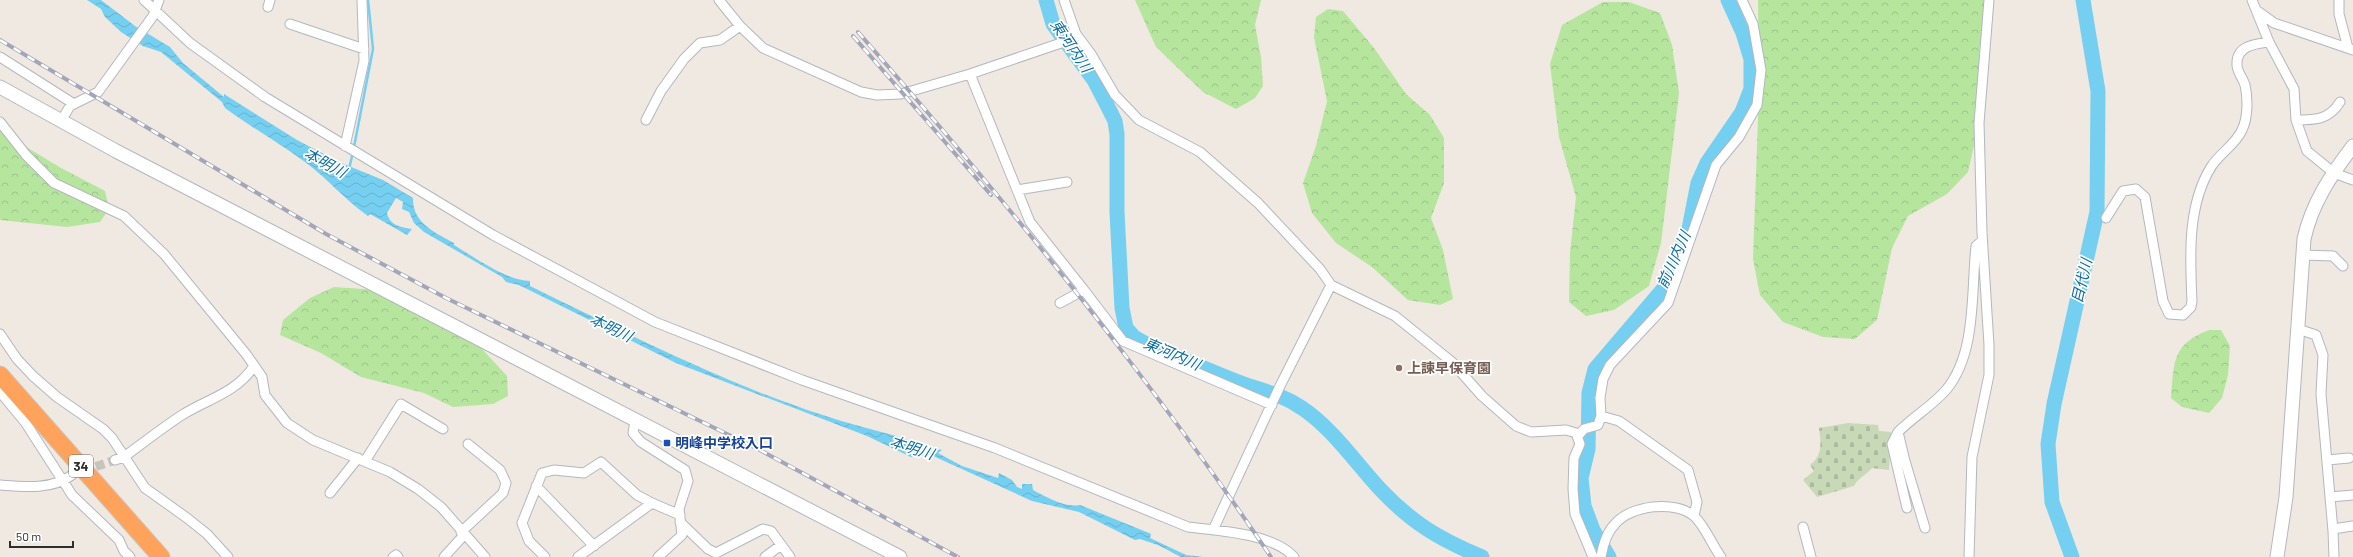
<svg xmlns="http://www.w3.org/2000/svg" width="2353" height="557" font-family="Barlow,'Noto Sans JP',sans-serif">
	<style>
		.forest { fill: url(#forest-crowns) }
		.cemetery { fill: url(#cemetery-stones) }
		.water { fill: url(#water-waves) }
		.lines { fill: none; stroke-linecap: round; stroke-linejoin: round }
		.stream { stroke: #75cff0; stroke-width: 2.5 }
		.river { stroke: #75cff0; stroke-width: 15 }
		.street-tunnel { stroke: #c8c4bd; stroke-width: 9; stroke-dasharray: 9 4.5; stroke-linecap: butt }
		.street-casing { stroke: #b4b7c1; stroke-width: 11 }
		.secondary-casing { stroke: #b4b7c1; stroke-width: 15 }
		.highway-casing { stroke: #c9c9c9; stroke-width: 19 }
		.street { stroke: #fff; stroke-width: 9 }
		.secondary { stroke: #fff; stroke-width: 13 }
		.highway { stroke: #ffa35c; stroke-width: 17 }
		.rail-casing { stroke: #a3a6b8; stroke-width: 4 }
		.rail { stroke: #fff; stroke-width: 2.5; stroke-dasharray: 8; stroke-linecap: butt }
		.education-dot { fill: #8d6e63; stroke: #fff; stroke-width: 1.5 }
		.transit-dot { fill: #1a4fb4; stroke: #fff; stroke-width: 1.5 }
		.labels { text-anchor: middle; stroke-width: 3.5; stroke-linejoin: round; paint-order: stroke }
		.shield { fill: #fff; stroke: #6d6d6d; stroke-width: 1 }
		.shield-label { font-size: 13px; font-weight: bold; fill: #2e2e2e }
		.education-label { font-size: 14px; font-weight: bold; fill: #785e54; stroke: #fff; text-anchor: start }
		.transit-label { font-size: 14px; font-weight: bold; fill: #164399; stroke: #fff; text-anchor: start }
		.water-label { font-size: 15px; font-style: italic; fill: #0d6fa3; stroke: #fff }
	</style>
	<defs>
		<pattern id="forest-crowns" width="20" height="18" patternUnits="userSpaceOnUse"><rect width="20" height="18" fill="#b6e59e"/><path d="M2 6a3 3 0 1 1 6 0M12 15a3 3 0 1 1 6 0" fill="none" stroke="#9dc588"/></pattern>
		<pattern id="cemetery-stones" width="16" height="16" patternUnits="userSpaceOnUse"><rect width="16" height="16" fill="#c8d9b8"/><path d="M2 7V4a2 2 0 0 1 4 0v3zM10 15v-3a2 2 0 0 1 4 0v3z" fill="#acbb9e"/></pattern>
		<pattern id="water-waves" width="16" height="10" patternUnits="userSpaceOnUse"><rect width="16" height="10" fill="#75cff0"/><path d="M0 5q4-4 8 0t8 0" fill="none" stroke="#66b2ce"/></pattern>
	</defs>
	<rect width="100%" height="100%" fill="#efe9e1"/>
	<path class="forest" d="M 1135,0 L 1261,0 L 1255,25 L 1261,57 L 1263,86 L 1255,98 L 1236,109 L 1203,92 L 1156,47 Z
		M 1758,0 L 1987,0 L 1979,52 L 1979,124 L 1968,172 L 1947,194 L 1908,216 L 1892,248 L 1877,320 L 1855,339 L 1823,337 L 1783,322 L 1760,295 L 1753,259 L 1759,91 Z
		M 1603,2 L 1629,2 L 1660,13 L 1672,45 L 1679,93 L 1661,243 L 1649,286 L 1614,310 L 1586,316 L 1569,302 L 1570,253 L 1576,197 L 1559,137 L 1550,64 L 1562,25 Z
		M 1328,9 L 1343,11 L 1374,48 L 1406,94 L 1430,115 L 1444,138 L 1444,183 L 1431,218 L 1443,250 L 1453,299 L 1440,305 L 1408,300 L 1372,267 L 1336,243 L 1312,213 L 1303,183 L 1316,146 L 1327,101 L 1314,37 L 1316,17 Z
		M 0,131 L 61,168 L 105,191 L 109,209 L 100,222 L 67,227 L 0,220 Z
		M 334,287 L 378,290 L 471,337 L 507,376 L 508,396 L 493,404 L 453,407 L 424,393 L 361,377 L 321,353 L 280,335 L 283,320 L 310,298 Z
		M 2209,330 L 2221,330 L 2230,346 L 2228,375 L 2222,398 L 2209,413 L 2182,407 L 2171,398 C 2174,362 2172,344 2209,330 Z"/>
	<path class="cemetery" d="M 1848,423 L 1878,425 L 1879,431 L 1891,432 L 1889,470 L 1872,468 C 1866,475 1858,478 1854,486 L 1817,497 L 1803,480 L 1814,471 L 1810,465 C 1823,455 1821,443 1819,428 Z"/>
	<path class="water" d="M 87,0 L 101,0 L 135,26 L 170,47 L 183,63 L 224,97 L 224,94 L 297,140 L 339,162 L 383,180 L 413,198 C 412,223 436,233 454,243 L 454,245 C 474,257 507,281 530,281 L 530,286 C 645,342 759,402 885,433 C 905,438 921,446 942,450 L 938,453 L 962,466 L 998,478 L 999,473 L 1012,480 L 1017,487 L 1022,489 L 1022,484 L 1032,484 L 1033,490 C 1046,497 1065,508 1080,505 L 1149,533 L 1151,534 L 1150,538 L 1186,555 L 1204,557 L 1181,557 L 1158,545 L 1140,539 L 1135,540 L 1079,512 L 1032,501 L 931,455 L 911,457 L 867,436 L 676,363 L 519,285 L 506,282 L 502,277 L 424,232 L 414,223 L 409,212 L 402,209 L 403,202 L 396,198 L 387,213 C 390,226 401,227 412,229 L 407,235 L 370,214 L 368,216 C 345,200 328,179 305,162 C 279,143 251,127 225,108 L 222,102 L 161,52 L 143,46 L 121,32 L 105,17 L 101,9 Z"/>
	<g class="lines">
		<path class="stream" d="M 354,147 L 373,49 L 368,0
			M 349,169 L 353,152"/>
		<path class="river" d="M 1046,0 L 1053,24 L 1094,80 L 1107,105 L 1115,121 L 1117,134 L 1117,212 L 1122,308 L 1126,328 L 1134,337 L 1148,345 C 1179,357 1209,371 1241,383 C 1262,391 1282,394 1302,408 C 1332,428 1355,462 1380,489 C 1412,523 1439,539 1482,557
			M 1609,557 L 1593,530 L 1584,506 L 1581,478 L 1588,449 L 1589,393 L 1595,369 L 1664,288 L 1689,229 L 1698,183 L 1707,163 L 1742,112 L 1751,89 L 1751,59 L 1743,33 L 1728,0
			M 2072,557 L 2052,502 L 2048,444 L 2054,404 L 2097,212 L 2098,91 L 2083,0"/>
		<path class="street-tunnel" d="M 83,471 L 115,460"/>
		<defs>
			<path id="street" d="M 144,0 L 190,43 L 265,97 L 493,235 L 655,322 L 802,380 L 995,448 L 1188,527 C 1217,530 1274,534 1294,557
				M 719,0 L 740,26 L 763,48 L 861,92 L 877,95 L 901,94 L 970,74 L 1061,43 L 1076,34
				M 1064,0 L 1076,34 L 1091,54 L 1115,95 L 1139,120 L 1200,152 L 1258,203 L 1320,269 L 1331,285 L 1395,316 L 1452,362 L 1482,396 L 1516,426 L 1531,432 L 1566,430 L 1576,433 L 1580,444 L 1574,458 L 1573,489 L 1575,514 L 1593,557
				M 2252,0 L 2269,42 L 2294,89 L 2296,120 L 2307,151 L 2334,173 L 2353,180
				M 2339,0 L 2339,14 L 2348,48
				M 268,7 L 270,0
				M 2256,10 L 2274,23 L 2353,50
				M 290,24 L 364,49
				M 0,57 L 74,104
				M 970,74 L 1030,222 L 1084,290 L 1060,303
				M 646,120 L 661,91 L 684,59 L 700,43 L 720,40 L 740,26
				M 2296,120 C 2315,120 2329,120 2340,102
				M 61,121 L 70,106 L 98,92 L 153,16 L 159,0
				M 0,122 L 26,155 L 54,183 L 124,216 L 164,254 L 246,354 L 262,377 L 265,395 L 287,423 L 313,440 L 390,472 L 418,489 L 441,507 L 485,557
				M 345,146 L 364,61 L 362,0
				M 1017,190 L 1067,182
				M 2106,218 L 2123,191 L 2136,189 L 2145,197 L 2163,301 L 2169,314 L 2183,315 L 2191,307 L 2192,301 C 2190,257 2187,206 2211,167 C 2219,154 2236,144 2242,130 C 2248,118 2248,98 2245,85 C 2243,78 2237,72 2237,65 C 2236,46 2254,44 2269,42
				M 2303,255 L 2333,256 L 2343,266
				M 1084,290 L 1123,341 L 1272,405
				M 2298,329 L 2316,335 L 2323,355 L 2321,394 L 2333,531 L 2334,557
				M 0,334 L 17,359 L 33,376 L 57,397 L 103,429 L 112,438 L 145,488 L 187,518 L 207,534 L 228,557
				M 0,392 L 25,422 L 72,495 L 119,540 L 124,551 L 130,557
				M 1601,416 L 1619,421 L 1688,470 L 1697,502 L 1694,516
				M 635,421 L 633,433 L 641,442 L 685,470 L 688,481 L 679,509 L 682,535 L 658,557
				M 1898,432 L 1892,444 L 1907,508
				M 1578,436 L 1584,429 L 1598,425 L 1601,416 L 1600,398 L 1603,379 L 1610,365 L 1668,303 L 1716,165 L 1739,137 L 1757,105 L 1761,70 L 1753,24 L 1742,0
				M 115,460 L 124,457 C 143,443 162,428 182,415 C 209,398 235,394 254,366
				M 2327,460 L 2349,458
				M 365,461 L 401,404 L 443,429
				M 0,485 C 24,487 52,490 72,475
				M 536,486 L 594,546
				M 330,493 L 358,458
				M 2330,497 L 2353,495
				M 680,522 L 708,549 L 716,553 L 763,529 L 771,531 L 790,557
				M 1803,527 L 1811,557
				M 1925,528 L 1905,461 L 1898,432 C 1913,417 1932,406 1946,390 C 1977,353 1971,291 1976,246 L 1982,241
				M 2333,529 L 2353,526
				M 1213,530 L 1280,386 L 1331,285
				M 461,532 L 503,493 L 506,483 L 500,470 L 468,444
				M 393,557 L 396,555 L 398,557
				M 444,557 L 464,535
				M 545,557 L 529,541 L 522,523 L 542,473 L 554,470 L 584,473 L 601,462 L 637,495 L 652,503
				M 578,557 L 652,503 L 680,515
				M 765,557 L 781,545
				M 1601,557 C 1603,545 1606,533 1615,524 C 1631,505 1675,500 1694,516 C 1705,526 1712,545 1721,557
				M 1969,557 L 1972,457 L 1989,375 L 1989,345 L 1982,233 L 1979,123 L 1989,0"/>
			<path id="secondary" d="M 0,87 L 116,151 L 900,557
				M 2277,557 L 2286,497 L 2304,239 C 2312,203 2331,175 2353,146"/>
			<path id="highway" d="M 0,375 L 161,557"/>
		</defs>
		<use href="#street" class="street-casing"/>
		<use href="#secondary" class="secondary-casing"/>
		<use href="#highway" class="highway-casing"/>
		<use href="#street" class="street"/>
		<use href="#secondary" class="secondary"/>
		<use href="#highway" class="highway"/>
		<defs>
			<path id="rail" d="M 858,32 C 1005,200 1146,372 1271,557
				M 853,36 L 991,195
				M 0,40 L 326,234 L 446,298 L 758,449 L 958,557"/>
		</defs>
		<use href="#rail" class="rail-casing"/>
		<use href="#rail" class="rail"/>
	</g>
	<circle class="education-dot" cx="1399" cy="368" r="4"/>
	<rect class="transit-dot" x="663" y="439" width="8" height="8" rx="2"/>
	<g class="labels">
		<rect class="shield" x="69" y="455" width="24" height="22" rx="3"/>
		<g class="shield-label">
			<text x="81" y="471">34</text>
		</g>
		<g class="education-label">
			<text x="1407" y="373">上諫早保育園</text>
		</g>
		<g class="transit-label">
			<text x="675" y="448">明峰中学校入口</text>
		</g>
		<g class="water-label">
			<text transform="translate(1071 46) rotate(56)" y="5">東河内川</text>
			<text transform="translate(325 163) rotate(29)" y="5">本明川</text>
			<text transform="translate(1674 260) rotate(-66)" y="5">前川内川</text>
			<text transform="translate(2082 281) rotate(-77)" y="5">目代川</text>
			<text transform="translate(611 328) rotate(26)" y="5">本明川</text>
			<text transform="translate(1172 354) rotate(23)" y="5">東河内川</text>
			<text transform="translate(912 448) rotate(18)" y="5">本明川</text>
		</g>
	</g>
	<path d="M10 541v6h63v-6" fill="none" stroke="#2e2e2e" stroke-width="2"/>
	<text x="16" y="541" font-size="12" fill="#2e2e2e" stroke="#ffffff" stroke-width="3" paint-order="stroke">50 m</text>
</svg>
